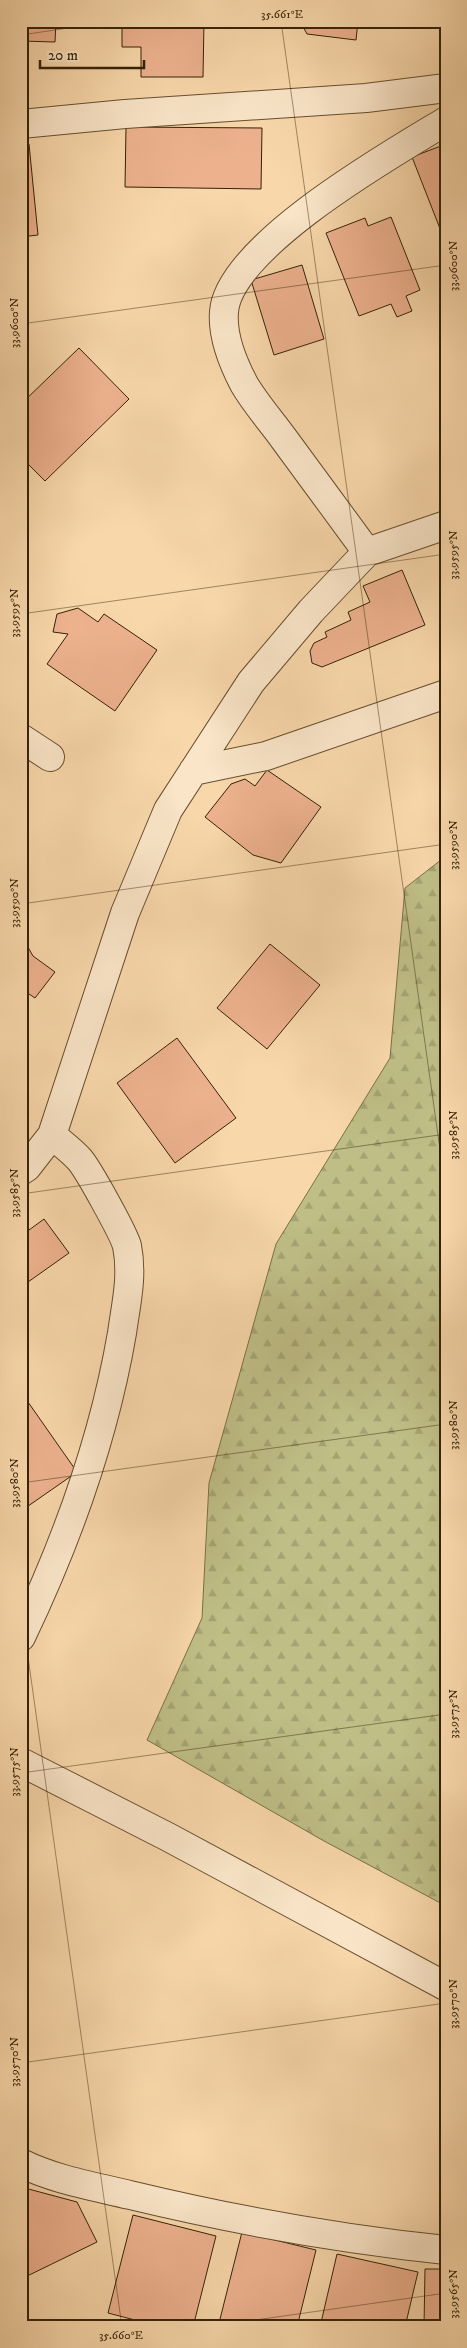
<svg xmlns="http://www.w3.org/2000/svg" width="467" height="2348" font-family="'IM FELL DW Pica',serif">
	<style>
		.forest { fill: url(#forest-firs); stroke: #7a7046 }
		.building { fill: #edb18e; stroke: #352206 }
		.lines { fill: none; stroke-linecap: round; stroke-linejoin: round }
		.minor-casing { stroke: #664f2f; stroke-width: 30 }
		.minor { stroke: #fae5c8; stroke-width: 28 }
		.ticks { fill: none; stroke: #352206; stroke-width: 1; stroke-opacity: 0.45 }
		.neatline { fill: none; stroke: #352206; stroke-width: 2 }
		.ticks-label { font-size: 12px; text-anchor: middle; fill: #352206 }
	</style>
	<defs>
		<pattern id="forest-firs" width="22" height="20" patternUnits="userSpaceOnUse" patternTransform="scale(1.25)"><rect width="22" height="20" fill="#bfbe87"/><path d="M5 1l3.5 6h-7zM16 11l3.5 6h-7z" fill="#a5a373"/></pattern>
	</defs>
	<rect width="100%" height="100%" fill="#f8d7aa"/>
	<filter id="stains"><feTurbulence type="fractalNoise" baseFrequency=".004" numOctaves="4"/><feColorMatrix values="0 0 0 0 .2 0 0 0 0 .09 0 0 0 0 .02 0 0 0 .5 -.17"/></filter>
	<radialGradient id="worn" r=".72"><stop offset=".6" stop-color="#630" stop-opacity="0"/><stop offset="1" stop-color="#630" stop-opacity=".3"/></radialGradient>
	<path class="forest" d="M 446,856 L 446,1906 L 324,1841 L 147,1740 L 202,1618 L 209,1483 L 276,1244 L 390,1058 L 405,888 Z"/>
	<path class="building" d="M 21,21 L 56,21 L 55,42 L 21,41 Z
		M 122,21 L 204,21 L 203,77 L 141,77 L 141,47 L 122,47 Z
		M 300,21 L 358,21 L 356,40 L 307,34 Z
		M 126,127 L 262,128 L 261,189 L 125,187 Z
		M 21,144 L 29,144 L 38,235 L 21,237 Z
		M 446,144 L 446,244 L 412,157 Z
		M 391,217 L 420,290 L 406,296 L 412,311 L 397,317 L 391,304 L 359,316 L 326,233 L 365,218 L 368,226 Z
		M 302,265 L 324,339 L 274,355 L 251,280 Z
		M 79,348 L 129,399 L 45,481 L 21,457 L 21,404 Z
		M 402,570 L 425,625 L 322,667 L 312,663 L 310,651 L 314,643 L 327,637 L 325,632 L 351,620 L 348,612 L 370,602 L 363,586 Z
		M 78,608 L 98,622 L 104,614 L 157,650 L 115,711 L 47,664 L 68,634 L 53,632 L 57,614 Z
		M 267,770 L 321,807 L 281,863 L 253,855 L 205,817 L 231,784 L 245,779 L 255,786 Z
		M 21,918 L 26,921 L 21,928 Z
		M 21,935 L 33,956 L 55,972 L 35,998 L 26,992 L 21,999 Z
		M 270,944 L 320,985 L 267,1049 L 217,1008 Z
		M 177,1038 L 236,1118 L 175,1163 L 117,1083 Z
		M 21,1219 L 29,1230 L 44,1219 L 69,1253 L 21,1287 Z
		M 21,1392 L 77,1472 L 21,1511 Z
		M 21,2187 L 77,2202 L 97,2242 L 21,2279 Z
		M 133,2215 L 216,2236 L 193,2327 L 162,2327 L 108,2313 Z
		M 242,2232 L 316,2250 L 297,2327 L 218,2327 Z
		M 337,2254 L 418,2272 L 405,2327 L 320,2327 Z
		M 425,2269 L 446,2269 L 446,2327 L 424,2327 Z"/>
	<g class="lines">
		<defs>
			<path id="minor" d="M 21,124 L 125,114 L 366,98 L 446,88
				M 367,552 L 446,525
				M 21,738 L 50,757
				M 193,771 L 266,756 L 446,694
				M 21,1171 L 27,1167 L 52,1135 L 125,913 L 168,810 L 251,682 L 311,611 L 367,552 C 339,514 312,477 284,439 C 271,421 255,403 244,384 C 233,363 222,336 224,312 C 228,247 393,153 446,121
				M 21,1637 C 67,1541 104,1438 122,1333 C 126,1304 133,1276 127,1246 C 124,1234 89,1171 80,1160 C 72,1151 61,1143 52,1135
				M 21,1762 L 168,1837 L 445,1986
				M 21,2163 C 55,2180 93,2186 130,2195 C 234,2220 340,2239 446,2250"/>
		</defs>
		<use href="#minor" class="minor-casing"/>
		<use href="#minor" class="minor"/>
	</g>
	<path class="ticks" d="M 281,21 L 446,1192M 21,35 L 116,21M 21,324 L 446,265M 21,614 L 446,554M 21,904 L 446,844M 21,1194 L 446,1134M 21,1483 L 446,1424M 21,1607 L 122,2327M 21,1773 L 446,1714M 21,2063 L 446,2003M 206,2327 L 446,2293"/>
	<rect width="467" height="2348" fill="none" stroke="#f8d7aa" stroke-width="55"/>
	<path d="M40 60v8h104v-8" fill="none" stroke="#352206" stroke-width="2.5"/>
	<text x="48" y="60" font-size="15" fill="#352206" stroke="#fae5c8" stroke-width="4" paint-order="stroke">20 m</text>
	<rect x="28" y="28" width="412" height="2292" class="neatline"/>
	<g class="ticks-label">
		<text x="282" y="18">35.661°E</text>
		<text transform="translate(453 266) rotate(-90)" y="4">33.9600°N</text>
		<text transform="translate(14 323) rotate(-90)" y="4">33.9600°N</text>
		<text transform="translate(453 555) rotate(-90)" y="4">33.9595°N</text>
		<text transform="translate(14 613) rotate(-90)" y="4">33.9595°N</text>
		<text transform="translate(453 845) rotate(-90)" y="4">33.9590°N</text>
		<text transform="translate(14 903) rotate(-90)" y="4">33.9590°N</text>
		<text transform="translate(453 1135) rotate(-90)" y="4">33.9585°N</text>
		<text transform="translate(14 1193) rotate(-90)" y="4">33.9585°N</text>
		<text transform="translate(453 1425) rotate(-90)" y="4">33.9580°N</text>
		<text transform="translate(14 1483) rotate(-90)" y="4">33.9580°N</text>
		<text transform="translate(453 1714) rotate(-90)" y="4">33.9575°N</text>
		<text transform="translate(14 1772) rotate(-90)" y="4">33.9575°N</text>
		<text transform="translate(453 2004) rotate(-90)" y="4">33.9570°N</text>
		<text transform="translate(14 2062) rotate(-90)" y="4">33.9570°N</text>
		<text transform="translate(453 2294) rotate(-90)" y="4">33.9565°N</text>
		<text x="121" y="2339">35.660°E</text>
	</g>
	<rect width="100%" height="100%" filter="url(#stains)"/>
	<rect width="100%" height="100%" fill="url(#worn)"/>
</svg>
